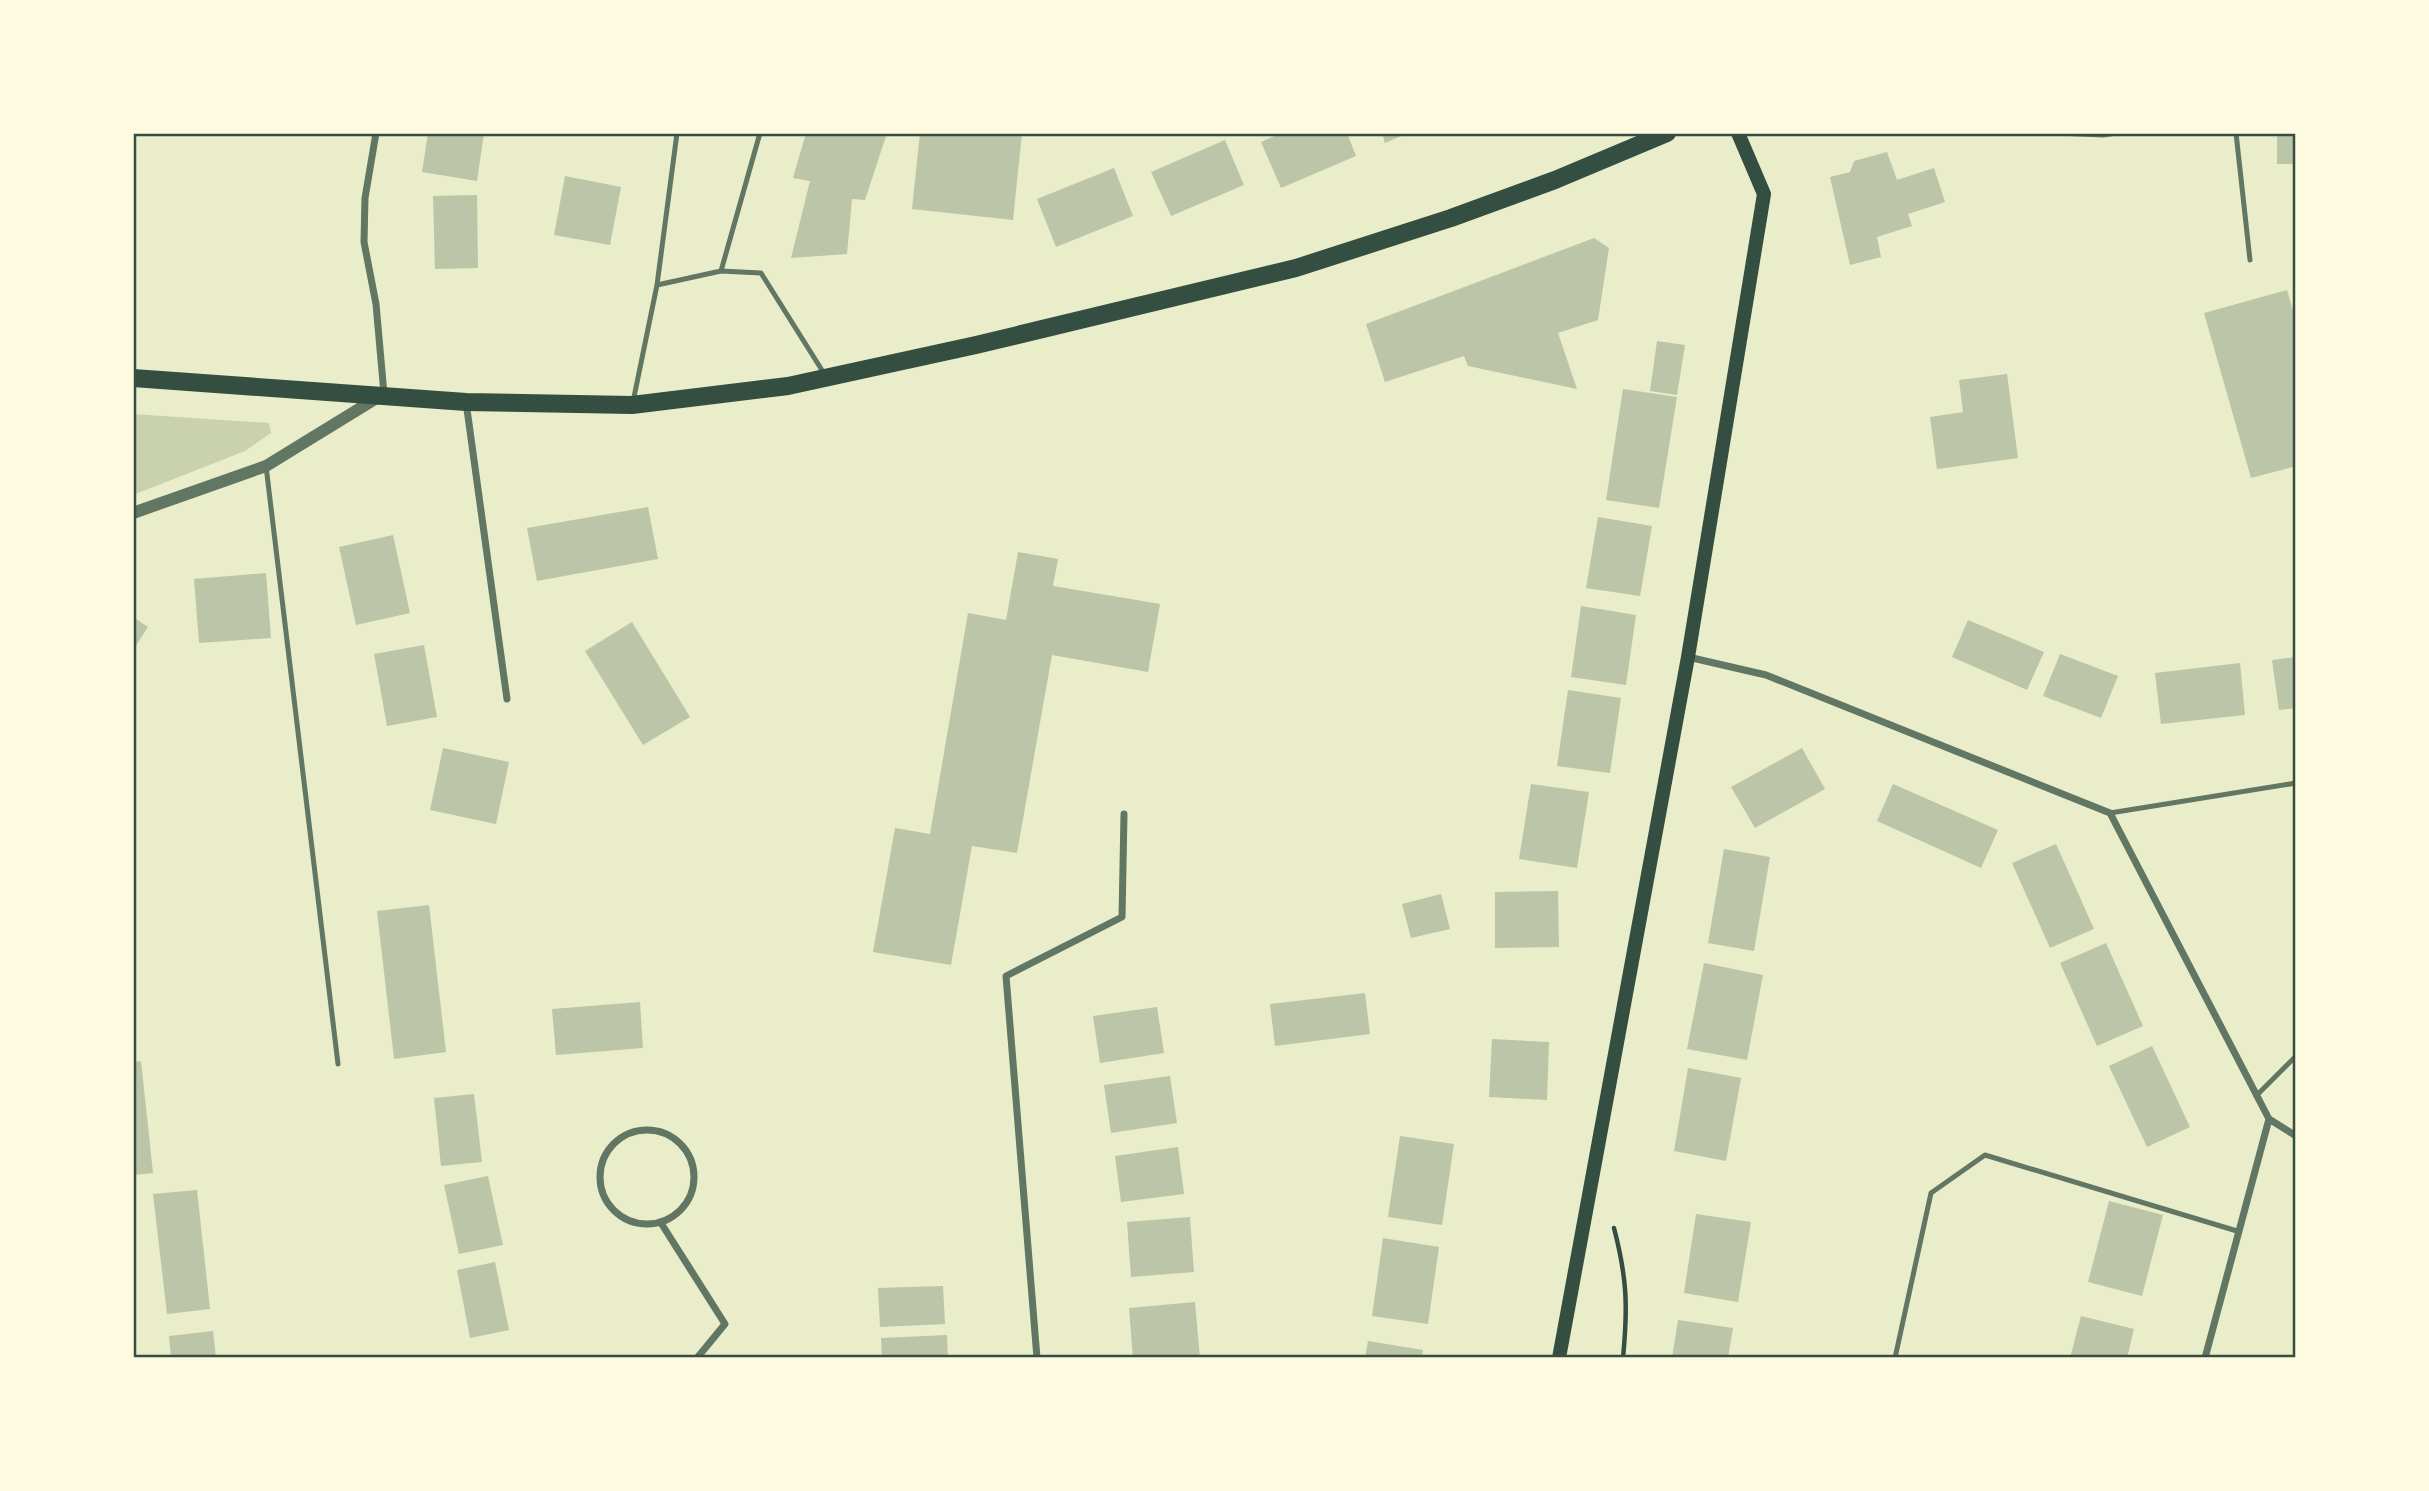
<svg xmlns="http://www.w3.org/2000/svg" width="2429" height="1491" font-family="Helvetica,sans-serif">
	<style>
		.green { fill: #cad2ad }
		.building { fill: #bcc5a7 }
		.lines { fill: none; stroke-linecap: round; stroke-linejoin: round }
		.path { stroke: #344e41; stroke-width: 4.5 }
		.service { stroke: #617663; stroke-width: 5 }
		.minor { stroke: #617663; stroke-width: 7 }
		.tertiary { stroke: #617663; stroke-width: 12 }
		.secondary { stroke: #344e41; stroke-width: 14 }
		.primary { stroke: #344e41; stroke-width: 18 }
		.neatline { fill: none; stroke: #344e41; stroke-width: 2.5 }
	</style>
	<rect width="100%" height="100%" fill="#e9edc9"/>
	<path class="green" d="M 133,414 L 269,423 L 271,433 L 245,451 L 133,495 Z"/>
	<path class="building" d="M 428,133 L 484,133 L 477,181 L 422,172 Z
		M 806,133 L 887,133 L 865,200 L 852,199 L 847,254 L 791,258 L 810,181 L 793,178 Z
		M 920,133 L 1022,133 L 1013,220 L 912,209 Z
		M 1281,133 L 1347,133 L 1356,156 L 1281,188 L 1261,142 Z
		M 1382,133 L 1408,133 L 1385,143 Z
		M 2277,133 L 2296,133 L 2296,164 L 2277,164 Z
		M 1225,140 L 1244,185 L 1171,216 L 1151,172 Z
		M 1887,152 L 1897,180 L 1934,168 L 1945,202 L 1908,214 L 1912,226 L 1877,237 L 1881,257 L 1850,265 L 1830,177 L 1850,172 L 1854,161 Z
		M 1114,168 L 1133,216 L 1056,247 L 1037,199 Z
		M 565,176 L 621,187 L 610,245 L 554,235 Z
		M 477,195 L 478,268 L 435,269 L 433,196 Z
		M 1594,238 L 1609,248 L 1598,320 L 1558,333 L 1577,389 L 1468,366 L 1464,356 L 1385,382 L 1366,324 Z
		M 2287,290 L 2296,321 L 2296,466 L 2251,478 L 2204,313 Z
		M 1657,341 L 1685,345 L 1677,395 L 1650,391 Z
		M 2007,374 L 2018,458 L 1937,469 L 1930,417 L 1963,412 L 1959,380 Z
		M 1623,389 L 1677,397 L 1659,508 L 1606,500 Z
		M 648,507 L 658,559 L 537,581 L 527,528 Z
		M 1598,517 L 1652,526 L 1640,596 L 1586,588 Z
		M 393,535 L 410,613 L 356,625 L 339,547 Z
		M 1018,552 L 1058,559 L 1053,586 L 1160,604 L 1148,672 L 1052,655 L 1017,853 L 972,846 L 951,965 L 873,952 L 895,828 L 930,834 L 968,613 L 1006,620 Z
		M 266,573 L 271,638 L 199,643 L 194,579 Z
		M 1581,606 L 1636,615 L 1626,685 L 1571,677 Z
		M 133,617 L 148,627 L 133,650 Z
		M 1968,620 L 2044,652 L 2027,690 L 1952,657 Z
		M 632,622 L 690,717 L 643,745 L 585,651 Z
		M 424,645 L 437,717 L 387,726 L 374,654 Z
		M 2060,654 L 2118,676 L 2101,718 L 2043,696 Z
		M 2296,657 L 2296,708 L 2279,710 L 2272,660 Z
		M 2240,663 L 2245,715 L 2161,724 L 2155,673 Z
		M 1568,690 L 1621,698 L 1610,773 L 1557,766 Z
		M 443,748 L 509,762 L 496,824 L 430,810 Z
		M 1802,748 L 1825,789 L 1755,828 L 1731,787 Z
		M 1531,784 L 1589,792 L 1577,868 L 1519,859 Z
		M 1893,784 L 1998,830 L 1981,868 L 1877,821 Z
		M 2056,844 L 2094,929 L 2050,948 L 2012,863 Z
		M 1724,849 L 1770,857 L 1754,951 L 1708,943 Z
		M 1558,891 L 1559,947 L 1495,948 L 1495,892 Z
		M 1441,894 L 1450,929 L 1411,938 L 1402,904 Z
		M 429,905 L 446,1052 L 394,1059 L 377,911 Z
		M 2106,943 L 2143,1026 L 2097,1046 L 2060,963 Z
		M 1704,963 L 1763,975 L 1747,1060 L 1687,1049 Z
		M 1365,993 L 1370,1034 L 1275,1046 L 1270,1004 Z
		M 640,1002 L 643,1048 L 556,1055 L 552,1009 Z
		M 1157,1007 L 1164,1053 L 1100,1063 L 1093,1016 Z
		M 1492,1039 L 1549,1042 L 1547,1100 L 1489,1097 Z
		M 2152,1046 L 2190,1127 L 2147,1147 L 2109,1066 Z
		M 141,1061 L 153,1173 L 133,1175 L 133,1062 Z
		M 1688,1068 L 1741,1078 L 1726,1161 L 1674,1151 Z
		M 1170,1076 L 1177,1123 L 1111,1133 L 1104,1085 Z
		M 474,1094 L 482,1162 L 441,1166 L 434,1098 Z
		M 1400,1136 L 1454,1144 L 1442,1225 L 1388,1217 Z
		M 1178,1147 L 1184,1194 L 1121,1202 L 1115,1156 Z
		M 488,1176 L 503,1245 L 459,1254 L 444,1185 Z
		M 197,1190 L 210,1309 L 167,1314 L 153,1194 Z
		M 2109,1201 L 2163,1215 L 2142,1296 L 2088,1282 Z
		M 1696,1214 L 1751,1222 L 1738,1302 L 1684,1293 Z
		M 1190,1217 L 1194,1272 L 1131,1277 L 1127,1222 Z
		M 1383,1238 L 1439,1247 L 1428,1324 L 1372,1316 Z
		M 495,1262 L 509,1330 L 470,1338 L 457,1270 Z
		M 943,1286 L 945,1324 L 880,1327 L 878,1288 Z
		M 1195,1302 L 1200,1358 L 1133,1358 L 1129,1308 Z
		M 2081,1316 L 2134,1329 L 2127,1358 L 2070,1358 Z
		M 1678,1320 L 1733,1328 L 1728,1358 L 1672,1358 Z
		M 213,1331 L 216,1358 L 171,1358 L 169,1336 Z
		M 947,1335 L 948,1358 L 882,1358 L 881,1338 Z
		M 1368,1341 L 1423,1350 L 1422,1358 L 1365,1358 Z"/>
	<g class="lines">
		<path class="path" d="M 1614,1228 C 1627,1278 1628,1306 1623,1358"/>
		<path class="service" d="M 2057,133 L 2103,135 L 2117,133
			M 2236,133 L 2250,260
			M 721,271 L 761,273 L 825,375
			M 657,285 L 721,271 L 760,133
			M 633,402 L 657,285 L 677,133
			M 266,466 L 338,1064
			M 2110,813 L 2296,783
			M 2256,1096 L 2296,1056
			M 1895,1358 L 1931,1193 L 1985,1155 L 2237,1231"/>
		<path class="minor" d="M 376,133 L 365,198 L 364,242 L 376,304 L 384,394
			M 466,402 L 507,699
			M 1688,657 L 1766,675 L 2110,813 L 2269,1119 L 2205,1358
			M 2269,1119 L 2296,1136
			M600 1177a47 47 0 1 1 94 0a47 47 0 1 1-94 0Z
			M 661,1223 L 725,1324 L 697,1358
			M 1037,1358 L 1006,976 L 1122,917 L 1124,814"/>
		<path class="tertiary" d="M 133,513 L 266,466 L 380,396"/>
		<path class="secondary" d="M 1559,1358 L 1688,657 L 1764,194 L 1738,133"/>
		<path class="primary" d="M 133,378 L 466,402 L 632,405 L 788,386 L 976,345 L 1296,268 L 1451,218 L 1555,180 L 1667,133"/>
	</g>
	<rect width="2429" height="1491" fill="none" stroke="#fefae0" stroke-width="270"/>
	<rect x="135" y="135" width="2159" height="1221" class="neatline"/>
</svg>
